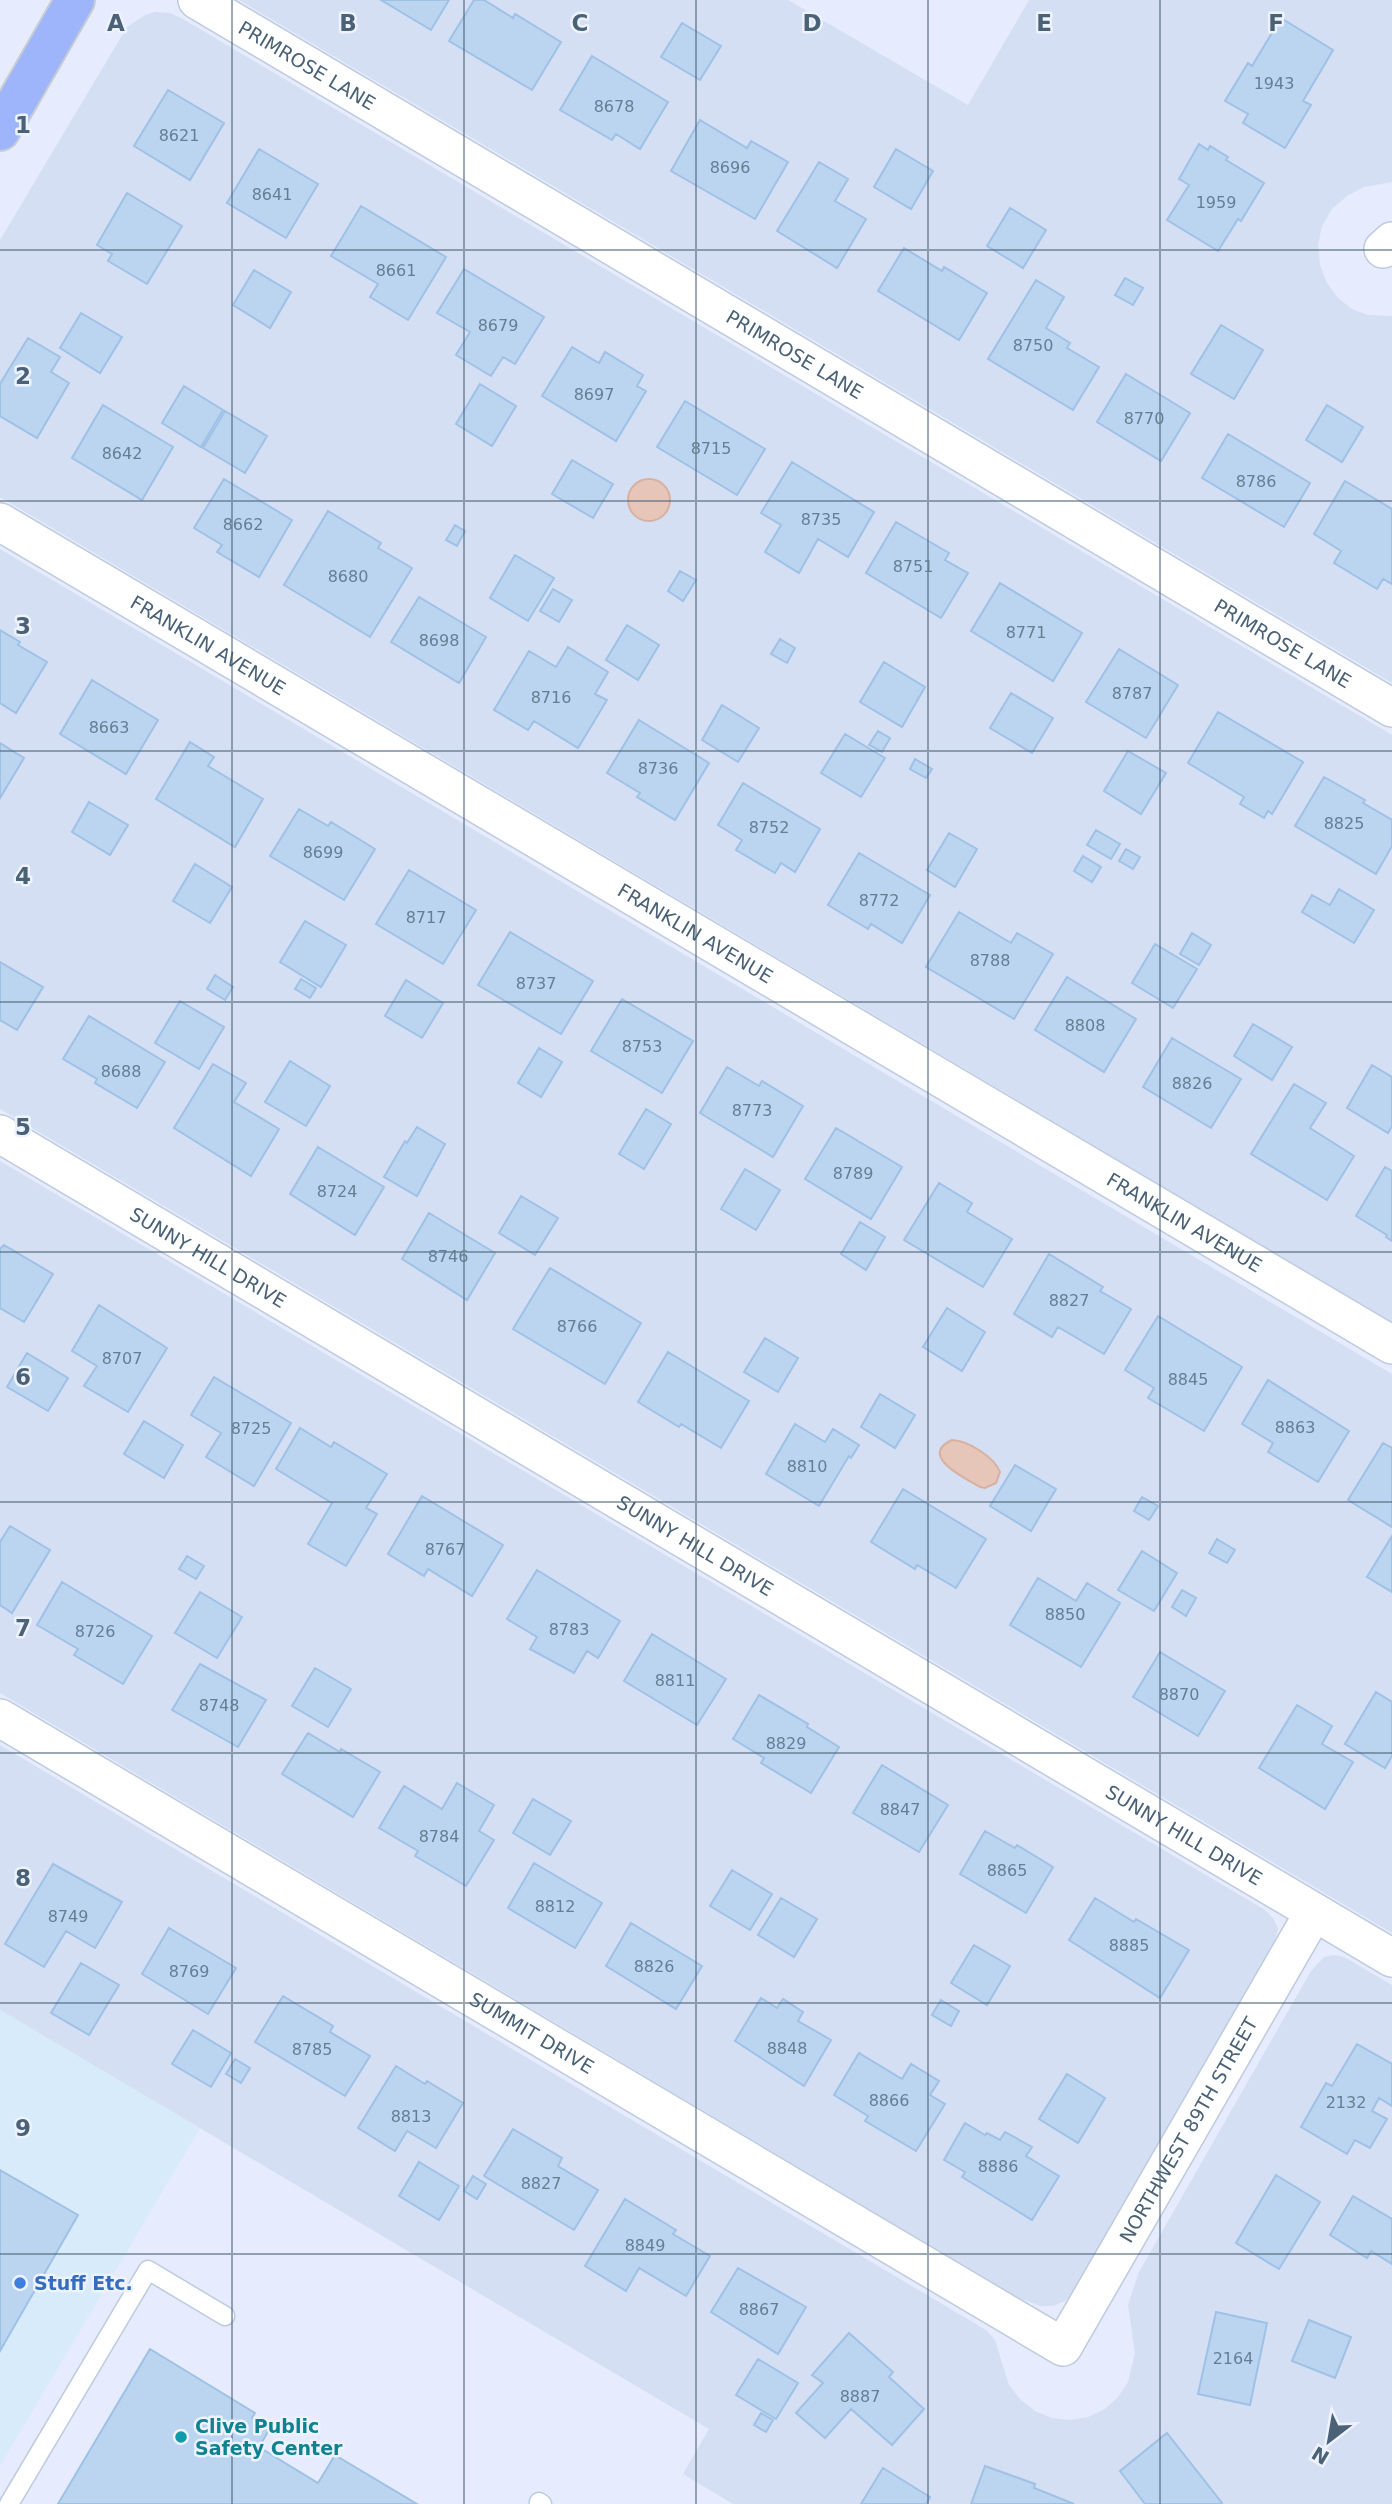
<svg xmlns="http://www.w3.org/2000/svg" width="1392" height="2504" font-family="'DejaVu Sans',sans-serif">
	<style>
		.residential { fill: #d4dff4 }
		.commercial { fill: #d7ebfa }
		.water { fill: #e7c6ba; stroke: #d8b0a0; stroke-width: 2 }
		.building { fill: #bbd5f0; stroke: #9ec1e5; stroke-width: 2 }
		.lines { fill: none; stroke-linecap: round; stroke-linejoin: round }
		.service-casing { stroke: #becbdf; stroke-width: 21 }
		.minor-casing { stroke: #becbdf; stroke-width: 40 }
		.primary-casing { stroke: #c5ccd3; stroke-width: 42 }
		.service { stroke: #fff; stroke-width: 18 }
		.minor { stroke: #fff; stroke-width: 37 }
		.primary { stroke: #9eb5fb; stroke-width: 38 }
		.grid { fill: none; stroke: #4a6176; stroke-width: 2; stroke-opacity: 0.55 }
		.shop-dot { fill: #3f7fe0; stroke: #edf2ff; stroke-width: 2.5 }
		.culture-dot { fill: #0f9aa8; stroke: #edf2ff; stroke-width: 2.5 }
		.labels { text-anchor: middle; stroke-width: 5; stroke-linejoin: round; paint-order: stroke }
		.number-label { font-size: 16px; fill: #667e94 }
		.street-label { font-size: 19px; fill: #4a6176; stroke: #edf2ff }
		.shop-label { font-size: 19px; font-weight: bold; fill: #366cbe; stroke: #edf2ff; text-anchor: start }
		.culture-label { font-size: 19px; font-weight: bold; fill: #0d838f; stroke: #edf2ff; text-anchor: start }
		.grid-label { font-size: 23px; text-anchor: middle; font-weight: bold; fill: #4a6176; stroke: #edf2ff; stroke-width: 5; stroke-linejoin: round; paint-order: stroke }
	</style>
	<rect width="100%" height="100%" fill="#e6ecfd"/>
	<path class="residential" d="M 239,0 L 788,0 L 968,105 L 1029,0 L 1392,0 L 1392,182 L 1364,187 L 1347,196 L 1332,209 L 1322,226 L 1318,245 L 1320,265 L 1327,283 L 1338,298 L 1352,309 L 1368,315 L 1392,316 L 1392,683 Z
		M 155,12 L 170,13 L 183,19 L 1392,735 L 1392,1322 L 0,497 L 0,240 L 127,27 L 145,15 Z
		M 0,549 L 1392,1374 L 1392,1933 L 0,1109 Z
		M 0,1161 L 1265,1910 L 1273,1918 L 1278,1929 L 1273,1948 L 1074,2295 L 1063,2302 L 1052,2306 L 1041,2306 L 1019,2298 L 0,1693 Z
		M 0,1745 L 986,2330 L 995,2340 L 1009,2385 L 1021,2400 L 1035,2411 L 1052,2418 L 1070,2420 L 1088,2417 L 1105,2409 L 1118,2397 L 1128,2382 L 1135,2353 L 1128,2305 L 1139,2272 L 1311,1971 L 1324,1957 L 1334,1955 L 1344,1957 L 1392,1985 L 1392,2504 L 733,2504 L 683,2474 L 709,2429 L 0,2010 Z"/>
	<path class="commercial" d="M 0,2010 L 200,2128 L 0,2466 Z"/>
	<path class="water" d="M628 500a21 21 0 1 1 42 0a21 21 0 1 1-42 0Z
		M 952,1440 C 969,1441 994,1457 1000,1472 L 996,1483 L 985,1488 L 980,1487 C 967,1479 917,1456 952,1440 Z"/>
	<path class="building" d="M 381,0 L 449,0 L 431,30 Z
		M 474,0 L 484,0 L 513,18 L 515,14 L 561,42 L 532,90 L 449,41 Z
		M 1281,18 L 1333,50 L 1303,101 L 1311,105 L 1285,148 L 1243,123 L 1248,114 L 1225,101 L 1248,63 L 1252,66 Z
		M 682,23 L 721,46 L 700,80 L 661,57 Z
		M 592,56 L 668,102 L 640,149 L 616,134 L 612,140 L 560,110 Z
		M 168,90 L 224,123 L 190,180 L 134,146 Z
		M 700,120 L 747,148 L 751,141 L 788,162 L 755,219 L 671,171 Z
		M 1199,144 L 1208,150 L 1210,146 L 1228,157 L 1226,160 L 1264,183 L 1241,221 L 1238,219 L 1218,251 L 1167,220 L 1189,185 L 1179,179 Z
		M 259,149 L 318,184 L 286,238 L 227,203 Z
		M 896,149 L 933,171 L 911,209 L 874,187 Z
		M 819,162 L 848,179 L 835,201 L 866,219 L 837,268 L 777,231 Z
		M 127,193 L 182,226 L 147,284 L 108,261 L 112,254 L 97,245 Z
		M 361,206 L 446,257 L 408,320 L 370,297 L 378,284 L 331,256 Z
		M 1010,208 L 1046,230 L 1023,268 L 987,246 Z
		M 904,248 L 942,271 L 944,267 L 987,293 L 959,340 L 878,291 Z
		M 464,269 L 544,317 L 515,364 L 503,357 L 491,376 L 456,355 L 470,332 L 437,313 Z
		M 254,270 L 291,292 L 270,328 L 233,305 Z
		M 1125,278 L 1143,288 L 1133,305 L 1115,295 Z
		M 1036,280 L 1064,297 L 1046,328 L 1070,343 L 1067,348 L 1099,367 L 1073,410 L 988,359 Z
		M 81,313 L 122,337 L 100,373 L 60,348 Z
		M 1221,325 L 1263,350 L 1234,399 L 1191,374 Z
		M 28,338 L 60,357 L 51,372 L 69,383 L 37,438 L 0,416 L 0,384 Z
		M 572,347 L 599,363 L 605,352 L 643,375 L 637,386 L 646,391 L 616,441 L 542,396 Z
		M 1126,374 L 1190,413 L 1161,461 L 1097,422 Z
		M 480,384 L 516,406 L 492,446 L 456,424 Z
		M 184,386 L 223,410 L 201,447 L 162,423 Z
		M 685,401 L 765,449 L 737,495 L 657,447 Z
		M 103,405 L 173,447 L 142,500 L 72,458 Z
		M 1327,405 L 1363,427 L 1342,462 L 1306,440 Z
		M 225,411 L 267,436 L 245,473 L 203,448 Z
		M 1228,434 L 1310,483 L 1284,527 L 1202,478 Z
		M 572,460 L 613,484 L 593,518 L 552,494 Z
		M 792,462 L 874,512 L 848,557 L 818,539 L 799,573 L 765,552 L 781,525 L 761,513 Z
		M 224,479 L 292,520 L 259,577 L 217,552 L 222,545 L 194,528 Z
		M 1345,481 L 1392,509 L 1392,584 L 1383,579 L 1377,589 L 1334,563 L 1341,551 L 1314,534 Z
		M 328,511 L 381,543 L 378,548 L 412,568 L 370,637 L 284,585 Z
		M 896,522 L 949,553 L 945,560 L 968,573 L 941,618 L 866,573 Z
		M 455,525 L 465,531 L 457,546 L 446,540 Z
		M 515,555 L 554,578 L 528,621 L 490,598 Z
		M 680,571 L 696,580 L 683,601 L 668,591 Z
		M 1000,583 L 1082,633 L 1053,681 L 971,631 Z
		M 553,589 L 572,600 L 559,622 L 540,611 Z
		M 419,597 L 486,637 L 459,683 L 391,642 Z
		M 627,625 L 659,645 L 638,680 L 606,660 Z
		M 0,630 L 20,642 L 18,645 L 47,662 L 16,713 L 0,703 Z
		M 780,639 L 795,648 L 787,663 L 771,654 Z
		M 568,647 L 608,672 L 595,694 L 607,700 L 578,748 L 534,721 L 528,730 L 494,710 L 529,651 L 556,667 Z
		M 1119,649 L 1178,685 L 1146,738 L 1086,702 Z
		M 884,662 L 925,687 L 902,727 L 860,702 Z
		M 92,680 L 158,720 L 126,774 L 60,734 Z
		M 1011,693 L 1053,718 L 1032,753 L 990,728 Z
		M 722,705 L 759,728 L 738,762 L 702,740 Z
		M 1218,712 L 1303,762 L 1272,814 L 1268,811 L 1264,818 L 1240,804 L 1244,797 L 1188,763 Z
		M 639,720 L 709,763 L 675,820 L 637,797 L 640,793 L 607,773 Z
		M 878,731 L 890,738 L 882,752 L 869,745 Z
		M 845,734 L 885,758 L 861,797 L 821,773 Z
		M 190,742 L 214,757 L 208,766 L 263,799 L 235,847 L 156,799 Z
		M 0,743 L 24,758 L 0,798 Z
		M 1128,751 L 1166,773 L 1141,814 L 1104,791 Z
		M 915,759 L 932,769 L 926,778 L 910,769 Z
		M 1324,777 L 1365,800 L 1363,803 L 1392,820 L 1392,846 L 1376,874 L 1295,826 Z
		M 743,783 L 820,829 L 795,872 L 781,863 L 775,873 L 736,850 L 742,840 L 718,825 Z
		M 89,802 L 128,825 L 110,855 L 72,832 Z
		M 299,809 L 328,826 L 331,822 L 375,849 L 344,900 L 270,856 Z
		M 1096,830 L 1120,844 L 1111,859 L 1087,845 Z
		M 949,833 L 977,849 L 955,887 L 927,870 Z
		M 1126,849 L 1140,857 L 1133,869 L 1119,861 Z
		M 859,853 L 930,895 L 902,943 L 871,924 L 868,929 L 828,905 Z
		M 1083,856 L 1101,867 L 1092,882 L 1074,871 Z
		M 195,864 L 232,887 L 210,923 L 173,901 Z
		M 409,870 L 476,910 L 443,964 L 376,924 Z
		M 1339,889 L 1374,910 L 1354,943 L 1302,912 L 1312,895 L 1330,905 Z
		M 959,912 L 1011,943 L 1017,933 L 1053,954 L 1014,1019 L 926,967 Z
		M 305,921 L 346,945 L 321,987 L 280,962 Z
		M 510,932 L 593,981 L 561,1034 L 478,985 Z
		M 1192,933 L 1211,945 L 1199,965 L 1180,954 Z
		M 1155,944 L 1197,969 L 1173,1008 L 1132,983 Z
		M 0,962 L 43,987 L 17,1030 L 0,1020 Z
		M 215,975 L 233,987 L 225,1000 L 207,989 Z
		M 1067,977 L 1136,1019 L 1104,1072 L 1035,1030 Z
		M 301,979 L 316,988 L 310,998 L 295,989 Z
		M 406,980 L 443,1003 L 422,1038 L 385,1016 Z
		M 622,999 L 693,1041 L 662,1093 L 591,1051 Z
		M 180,1001 L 224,1027 L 199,1069 L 155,1043 Z
		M 89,1016 L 165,1062 L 137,1108 L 95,1083 L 97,1079 L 63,1059 Z
		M 1253,1024 L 1292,1047 L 1272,1080 L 1234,1056 Z
		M 1172,1038 L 1241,1079 L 1211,1128 L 1143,1087 Z
		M 539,1048 L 562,1062 L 541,1097 L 518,1083 Z
		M 290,1061 L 330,1086 L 306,1126 L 265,1102 Z
		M 213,1064 L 246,1083 L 234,1102 L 279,1129 L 251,1176 L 174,1128 Z
		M 1372,1065 L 1392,1077 L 1392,1126 L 1388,1133 L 1347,1108 Z
		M 727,1067 L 759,1086 L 762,1081 L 803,1106 L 773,1157 L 700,1113 Z
		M 1294,1084 L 1326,1103 L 1310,1128 L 1354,1156 L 1327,1200 L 1251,1154 Z
		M 646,1109 L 671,1124 L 644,1169 L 619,1154 Z
		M 417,1127 L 445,1144 L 417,1196 L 384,1177 L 405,1141 L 407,1143 Z
		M 836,1128 L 902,1167 L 871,1219 L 805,1179 Z
		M 318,1147 L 384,1187 L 355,1235 L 290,1194 Z
		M 1385,1167 L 1392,1171 L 1392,1241 L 1386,1237 L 1387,1235 L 1356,1216 Z
		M 745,1169 L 780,1190 L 756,1230 L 721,1209 Z
		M 939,1183 L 972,1203 L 967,1212 L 1012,1239 L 983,1287 L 904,1240 Z
		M 521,1196 L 558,1218 L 535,1255 L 499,1233 Z
		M 429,1213 L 495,1253 L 467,1300 L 402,1259 Z
		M 860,1222 L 885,1237 L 866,1270 L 841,1254 Z
		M 4,1245 L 53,1274 L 24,1322 L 0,1308 L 0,1249 Z
		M 1049,1254 L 1103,1287 L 1100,1291 L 1131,1309 L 1104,1354 L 1058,1327 L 1052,1337 L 1014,1314 Z
		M 550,1268 L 641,1323 L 605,1384 L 513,1329 Z
		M 99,1305 L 167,1348 L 128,1412 L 84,1386 L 97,1366 L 72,1351 Z
		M 947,1308 L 985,1332 L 962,1371 L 923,1347 Z
		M 1158,1316 L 1242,1367 L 1204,1431 L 1148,1398 L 1154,1388 L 1125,1370 Z
		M 765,1338 L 798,1358 L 778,1392 L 744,1372 Z
		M 668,1352 L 749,1401 L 721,1448 L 681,1424 L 679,1427 L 638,1402 Z
		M 27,1353 L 68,1378 L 48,1411 L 7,1387 Z
		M 214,1377 L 291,1423 L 254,1486 L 206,1457 L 221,1433 L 191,1415 Z
		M 1268,1380 L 1349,1431 L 1318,1482 L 1268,1452 L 1273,1443 L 1242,1424 Z
		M 880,1394 L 915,1415 L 895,1448 L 861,1427 Z
		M 144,1421 L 183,1445 L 164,1478 L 124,1454 Z
		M 795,1424 L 825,1442 L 833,1429 L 859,1445 L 851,1458 L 849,1456 L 819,1506 L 766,1474 Z
		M 300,1428 L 331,1447 L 334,1442 L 387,1474 L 366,1508 L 377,1514 L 346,1566 L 308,1544 L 332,1503 L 276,1469 Z
		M 1383,1443 L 1392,1448 L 1392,1527 L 1348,1500 Z
		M 1015,1465 L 1056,1489 L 1031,1531 L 990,1506 Z
		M 903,1489 L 986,1539 L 956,1588 L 917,1565 L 915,1569 L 871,1542 Z
		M 422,1496 L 503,1545 L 472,1596 L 428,1569 L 424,1576 L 388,1554 Z
		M 1142,1497 L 1158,1506 L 1149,1520 L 1134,1511 Z
		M 10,1526 L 50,1550 L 12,1613 L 0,1605 L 0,1542 Z
		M 1392,1536 L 1392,1592 L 1367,1577 Z
		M 1217,1539 L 1235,1550 L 1227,1563 L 1209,1553 Z
		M 1142,1551 L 1177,1573 L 1154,1611 L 1118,1590 Z
		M 187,1556 L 204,1566 L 196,1579 L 179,1569 Z
		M 537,1570 L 620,1621 L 598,1658 L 587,1651 L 574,1673 L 530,1649 L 537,1637 L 507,1619 Z
		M 1038,1578 L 1076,1601 L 1087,1583 L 1120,1603 L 1081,1667 L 1010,1625 Z
		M 62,1582 L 152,1636 L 123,1684 L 74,1655 L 78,1649 L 37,1625 Z
		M 1182,1590 L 1196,1598 L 1186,1616 L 1172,1607 Z
		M 200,1592 L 242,1617 L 217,1658 L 175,1633 Z
		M 652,1634 L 726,1679 L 697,1725 L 624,1681 Z
		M 1160,1652 L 1225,1691 L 1198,1736 L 1133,1697 Z
		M 200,1664 L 266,1700 L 238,1747 L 172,1710 Z
		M 315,1668 L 351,1689 L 328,1727 L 292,1706 Z
		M 1376,1692 L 1392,1702 L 1392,1756 L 1385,1768 L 1345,1744 Z
		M 759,1695 L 808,1724 L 807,1727 L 839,1747 L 811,1793 L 761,1763 L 764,1758 L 733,1739 Z
		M 1297,1705 L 1332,1726 L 1322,1744 L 1353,1762 L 1325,1809 L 1259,1768 Z
		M 308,1733 L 340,1752 L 341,1749 L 380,1772 L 353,1817 L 282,1774 Z
		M 882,1765 L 948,1805 L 919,1852 L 853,1813 Z
		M 457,1783 L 494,1805 L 479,1831 L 494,1840 L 466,1886 L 415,1856 L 418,1851 L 379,1828 L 404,1786 L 442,1809 Z
		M 533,1799 L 571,1821 L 550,1855 L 513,1833 Z
		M 985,1831 L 1015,1848 L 1017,1845 L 1053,1867 L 1026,1913 L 960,1874 Z
		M 534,1863 L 602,1903 L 575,1948 L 508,1908 Z
		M 53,1864 L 122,1902 L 95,1948 L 66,1931 L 44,1967 L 5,1944 Z
		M 732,1870 L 772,1894 L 750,1930 L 710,1906 Z
		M 781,1898 L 817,1919 L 794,1957 L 758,1935 Z
		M 1095,1898 L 1134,1922 L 1136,1919 L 1189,1950 L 1160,1998 L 1069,1940 Z
		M 631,1923 L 702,1966 L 676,2009 L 606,1966 Z
		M 169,1928 L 236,1968 L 208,2014 L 142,1974 Z
		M 974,1945 L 1010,1966 L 987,2005 L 951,1983 Z
		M 81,1963 L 119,1985 L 89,2035 L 51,2013 Z
		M 283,1996 L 333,2026 L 330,2032 L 370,2056 L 345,2096 L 255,2042 Z
		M 761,1998 L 777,2008 L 783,1999 L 803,2012 L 798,2021 L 831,2040 L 804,2086 L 735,2041 Z
		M 941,2000 L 959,2011 L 951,2026 L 932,2015 Z
		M 193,2030 L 231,2053 L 211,2087 L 172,2064 Z
		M 1357,2044 L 1392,2064 L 1392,2106 L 1379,2098 L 1372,2111 L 1387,2119 L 1370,2148 L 1355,2140 L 1347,2154 L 1301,2127 L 1326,2083 L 1332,2086 Z
		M 859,2053 L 902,2079 L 911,2064 L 939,2081 L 930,2095 L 945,2104 L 916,2151 L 865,2121 L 868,2116 L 834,2095 Z
		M 235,2059 L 250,2068 L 241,2083 L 226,2074 Z
		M 396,2066 L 425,2084 L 427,2081 L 463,2103 L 436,2148 L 407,2131 L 395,2151 L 358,2128 Z
		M 1067,2074 L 1105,2098 L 1078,2143 L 1039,2119 Z
		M 965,2123 L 985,2135 L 987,2133 L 1000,2140 L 1005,2132 L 1032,2147 L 1026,2156 L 1059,2176 L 1032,2220 L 962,2177 L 965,2172 L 944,2160 Z
		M 513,2129 L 562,2158 L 558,2166 L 598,2190 L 574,2230 L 484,2176 Z
		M 419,2162 L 459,2186 L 439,2220 L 399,2196 Z
		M 0,2170 L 78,2215 L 0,2351 Z
		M 1276,2175 L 1320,2202 L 1279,2269 L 1236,2243 Z
		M 473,2176 L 486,2184 L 477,2199 L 464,2191 Z
		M 1353,2196 L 1392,2219 L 1392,2264 L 1371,2251 L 1367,2258 L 1330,2235 Z
		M 625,2199 L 676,2230 L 673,2234 L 710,2256 L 686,2296 L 639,2268 L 626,2291 L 585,2266 Z
		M 738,2268 L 806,2307 L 778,2354 L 711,2312 Z
		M 1216,2312 L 1267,2323 L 1250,2405 L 1198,2394 Z
		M 1309,2320 L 1351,2337 L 1335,2378 L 1292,2361 Z
		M 849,2333 L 893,2372 L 889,2377 L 924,2409 L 892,2445 L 851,2409 L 825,2438 L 796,2413 L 823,2383 L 812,2375 Z
		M 150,2349 L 255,2413 L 252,2418 L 266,2427 L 268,2423 L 272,2425 L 259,2447 L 318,2483 L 335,2455 L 417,2504 L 58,2504 Z
		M 758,2359 L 798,2383 L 776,2419 L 736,2395 Z
		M 761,2413 L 773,2420 L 766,2432 L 754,2425 Z
		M 1167,2433 L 1222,2503 L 1220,2504 L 1145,2504 L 1120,2471 Z
		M 985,2466 L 1035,2484 L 1034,2488 L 1074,2504 L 971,2504 Z
		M 883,2468 L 930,2497 L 926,2504 L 861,2504 Z"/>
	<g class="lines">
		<defs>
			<path id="service" d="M 539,2502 L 542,2504
				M 9,2504 L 148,2270 L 225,2316"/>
			<g id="minor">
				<path id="s1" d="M 197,0 L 1392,708"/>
				<path d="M 1383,249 L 1392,241"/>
				<path id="s2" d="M 0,522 L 1392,1345"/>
				<path id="s3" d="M 0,1134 L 1392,1958"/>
				<path id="s4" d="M 0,1718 L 1063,2347 L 1314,1912"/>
			</g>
			<path id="primary" d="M 0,131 L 75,0"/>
		</defs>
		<use href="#service" class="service-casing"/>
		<use href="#minor" class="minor-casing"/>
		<use href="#primary" class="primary-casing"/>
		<use href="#service" class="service"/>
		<use href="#minor" class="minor"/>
		<use href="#primary" class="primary"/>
	</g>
	<path class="grid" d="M 232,0 L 232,2504M 464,0 L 464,2504M 696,0 L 696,2504M 928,0 L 928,2504M 1160,0 L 1160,2504M 0,250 L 1392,250M 0,501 L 1392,501M 0,751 L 1392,751M 0,1002 L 1392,1002M 0,1252 L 1392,1252M 0,1502 L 1392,1502M 0,1753 L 1392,1753M 0,2003 L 1392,2003M 0,2254 L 1392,2254"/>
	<circle class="shop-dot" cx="20" cy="2283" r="7"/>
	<circle class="culture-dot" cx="181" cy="2437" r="7"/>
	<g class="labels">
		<g class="number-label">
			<text x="1274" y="89">1943</text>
			<text x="614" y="112">8678</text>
			<text x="179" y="141">8621</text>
			<text x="730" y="173">8696</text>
			<text x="272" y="200">8641</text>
			<text x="1216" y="208">1959</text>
			<text x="396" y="276">8661</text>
			<text x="498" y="331">8679</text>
			<text x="1033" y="351">8750</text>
			<text x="594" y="400">8697</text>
			<text x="1144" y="424">8770</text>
			<text x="711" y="454">8715</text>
			<text x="122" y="459">8642</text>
			<text x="1256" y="487">8786</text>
			<text x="821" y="525">8735</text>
			<text x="243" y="530">8662</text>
			<text x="913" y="572">8751</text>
			<text x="348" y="582">8680</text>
			<text x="1026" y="638">8771</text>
			<text x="439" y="646">8698</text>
			<text x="1132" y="699">8787</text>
			<text x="551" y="703">8716</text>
			<text x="109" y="733">8663</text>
			<text x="658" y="774">8736</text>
			<text x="1344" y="829">8825</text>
			<text x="769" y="833">8752</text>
			<text x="323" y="858">8699</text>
			<text x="879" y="906">8772</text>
			<text x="426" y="923">8717</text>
			<text x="990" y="966">8788</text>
			<text x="536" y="989">8737</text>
			<text x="1085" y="1031">8808</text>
			<text x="642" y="1052">8753</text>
			<text x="121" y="1077">8688</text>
			<text x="1192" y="1089">8826</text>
			<text x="752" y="1116">8773</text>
			<text x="853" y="1179">8789</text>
			<text x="337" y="1197">8724</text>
			<text x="448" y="1262">8746</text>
			<text x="1069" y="1306">8827</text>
			<text x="577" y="1332">8766</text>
			<text x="122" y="1364">8707</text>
			<text x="1188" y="1385">8845</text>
			<text x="1295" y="1433">8863</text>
			<text x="251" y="1434">8725</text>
			<text x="807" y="1472">8810</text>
			<text x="445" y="1555">8767</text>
			<text x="1065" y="1620">8850</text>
			<text x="569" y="1635">8783</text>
			<text x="95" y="1637">8726</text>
			<text x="675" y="1686">8811</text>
			<text x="1179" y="1700">8870</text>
			<text x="219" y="1711">8748</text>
			<text x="786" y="1749">8829</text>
			<text x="900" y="1815">8847</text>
			<text x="439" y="1842">8784</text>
			<text x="1007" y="1876">8865</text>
			<text x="555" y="1912">8812</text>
			<text x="68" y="1922">8749</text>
			<text x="1129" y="1951">8885</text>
			<text x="654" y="1972">8826</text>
			<text x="189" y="1977">8769</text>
			<text x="787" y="2054">8848</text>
			<text x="312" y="2055">8785</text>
			<text x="889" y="2106">8866</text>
			<text x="1346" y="2108">2132</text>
			<text x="411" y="2122">8813</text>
			<text x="998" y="2172">8886</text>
			<text x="541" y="2189">8827</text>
			<text x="645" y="2251">8849</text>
			<text x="759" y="2315">8867</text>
			<text x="1233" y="2364">2164</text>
			<text x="860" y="2402">8887</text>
		</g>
		<g class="street-label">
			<text dy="7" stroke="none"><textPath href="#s1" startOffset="128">PRIMROSE LANE</textPath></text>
			<text dy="7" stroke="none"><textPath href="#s1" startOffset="695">PRIMROSE LANE</textPath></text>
			<text dy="7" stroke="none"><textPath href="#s1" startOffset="1262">PRIMROSE LANE</textPath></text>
			<text dy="7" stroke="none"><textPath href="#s2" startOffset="242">FRANKLIN AVENUE</textPath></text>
			<text dy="7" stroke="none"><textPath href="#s2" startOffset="808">FRANKLIN AVENUE</textPath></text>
			<text dy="7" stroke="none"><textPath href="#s2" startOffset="1376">FRANKLIN AVENUE</textPath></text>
			<text dy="7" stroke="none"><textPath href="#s3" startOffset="242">SUNNY HILL DRIVE</textPath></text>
			<text dy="7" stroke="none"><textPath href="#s3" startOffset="808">SUNNY HILL DRIVE</textPath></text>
			<text dy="7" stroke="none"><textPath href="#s3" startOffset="1376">SUNNY HILL DRIVE</textPath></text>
			<text dy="7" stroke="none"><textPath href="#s4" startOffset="618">SUMMIT DRIVE</textPath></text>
			<text dy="7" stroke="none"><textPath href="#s4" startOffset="1486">NORTHWEST 89TH STREET</textPath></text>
		</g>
		<g class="shop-label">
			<text x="34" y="2290">Stuff Etc.</text>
		</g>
		<g class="culture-label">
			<text x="195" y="2433">Clive Public<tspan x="195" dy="22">Safety Center</tspan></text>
		</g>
	</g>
	<g class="grid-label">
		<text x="116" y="31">A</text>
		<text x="348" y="31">B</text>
		<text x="580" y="31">C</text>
		<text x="812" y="31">D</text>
		<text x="1044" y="31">E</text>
		<text x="1276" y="31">F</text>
		<text x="23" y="133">1</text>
		<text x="23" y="384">2</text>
		<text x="23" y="634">3</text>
		<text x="23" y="884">4</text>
		<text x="23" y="1135">5</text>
		<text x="23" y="1385">6</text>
		<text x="23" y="1636">7</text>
		<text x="23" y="1886">8</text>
		<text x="23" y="2136">9</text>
	</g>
	<g transform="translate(1329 2441) rotate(211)" stroke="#edf2ff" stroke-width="5" paint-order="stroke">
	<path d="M0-5L12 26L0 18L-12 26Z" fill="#4a6176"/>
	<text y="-10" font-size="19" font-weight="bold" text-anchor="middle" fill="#4a6176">N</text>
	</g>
</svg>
